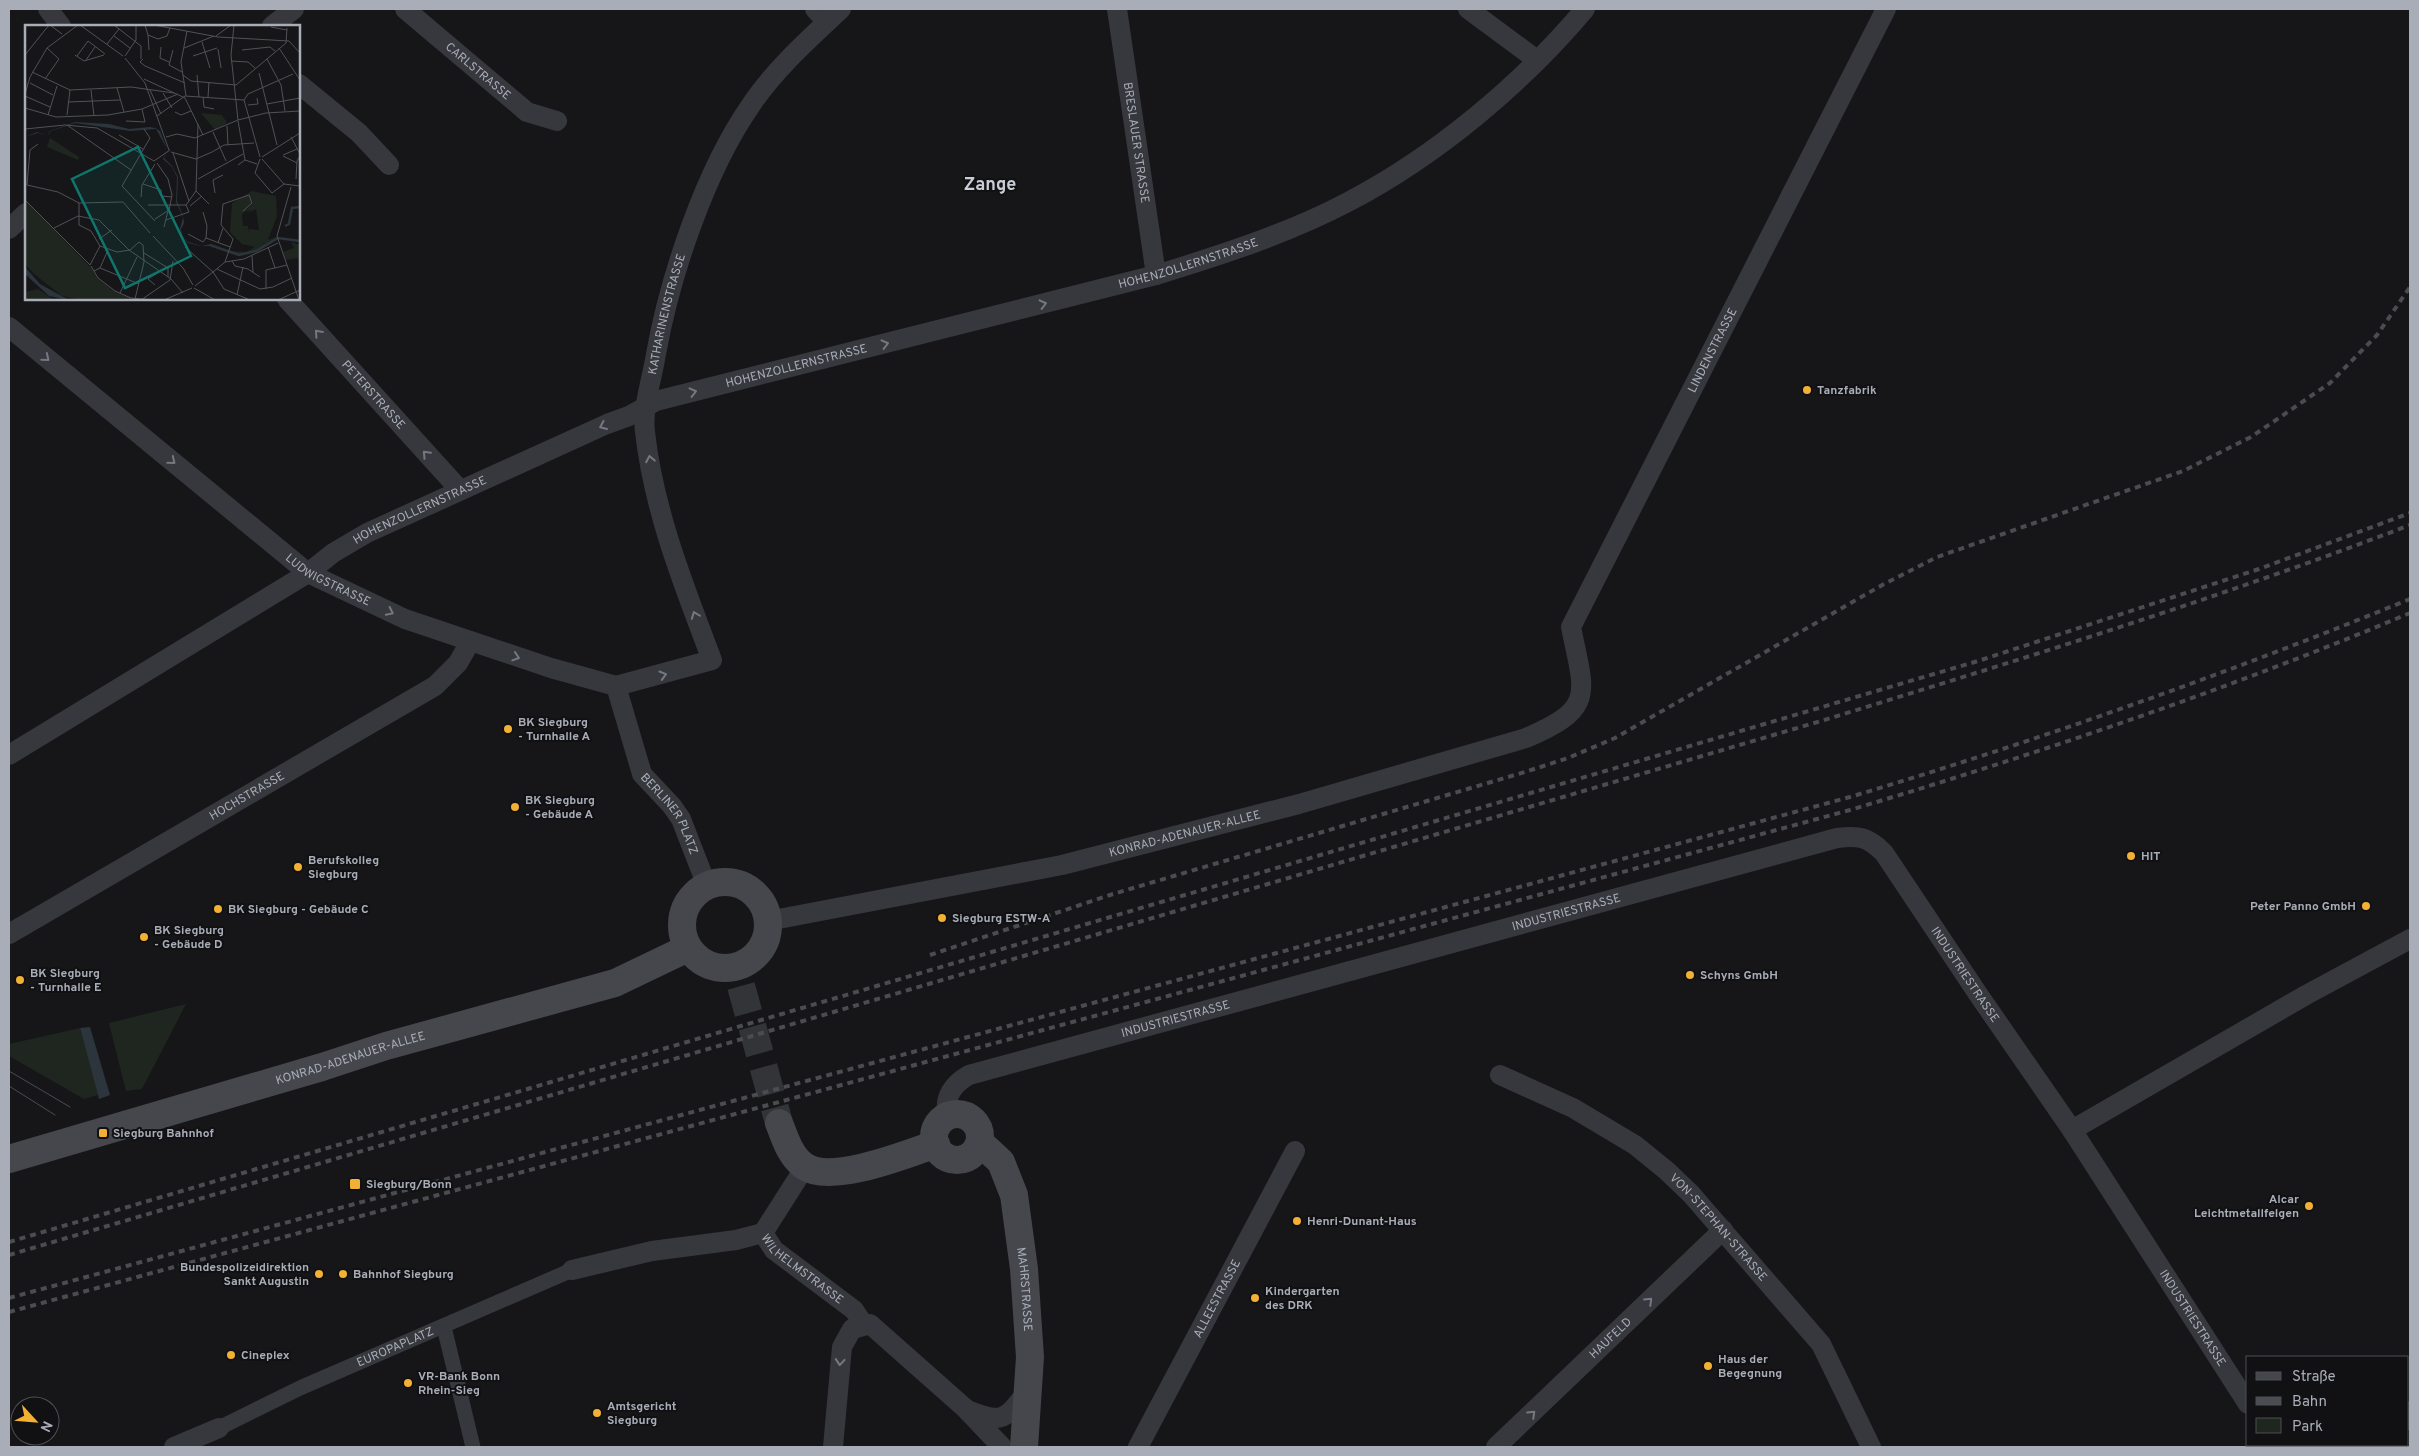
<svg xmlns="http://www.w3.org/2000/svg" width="2419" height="1456" font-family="Overpass,sans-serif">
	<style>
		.green { fill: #1e261f }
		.water { fill: #2c353c }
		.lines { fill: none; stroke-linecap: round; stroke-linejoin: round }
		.secondary-tunnel { stroke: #333438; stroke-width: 28; stroke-dasharray: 28 14; stroke-linecap: butt }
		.pedestrian { stroke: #37383d; stroke-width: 15 }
		.minor { stroke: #37383d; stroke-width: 20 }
		.secondary { stroke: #45474d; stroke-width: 28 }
		.tram { stroke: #4a4c52; stroke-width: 1 }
		.rail { stroke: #4a4c52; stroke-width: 4; stroke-dasharray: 6 5; stroke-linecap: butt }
		.oneway { stroke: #757881 }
		.poi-dot { fill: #f2b134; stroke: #111113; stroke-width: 2 }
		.labels { text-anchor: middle; stroke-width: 4; stroke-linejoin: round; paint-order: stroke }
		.street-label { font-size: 12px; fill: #a8adb8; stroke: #111113 }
		.poi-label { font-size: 12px; font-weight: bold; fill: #a8adb8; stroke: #111113; text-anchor: start }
		.district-label { font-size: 18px; font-weight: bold; fill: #c9ccd4; stroke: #111113 }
		.inset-river { fill: none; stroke: #2c353c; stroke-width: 2.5 }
		.inset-road { fill: none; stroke: #505258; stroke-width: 1 }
		.view { fill: #0f766e; fill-opacity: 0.15; stroke: #0f766e; stroke-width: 2.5 }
		.inset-edge { fill: none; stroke: #a8adb8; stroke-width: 2.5 }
	</style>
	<rect width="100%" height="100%" fill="#161618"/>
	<path class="green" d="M 186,1004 L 142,1089 L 126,1091 L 109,1023 Z
		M 80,1028 L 98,1095 L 84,1099 L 9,1056 L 9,1044 Z"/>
	<path class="water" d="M 90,1027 L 110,1095 L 99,1099 L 80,1028 Z"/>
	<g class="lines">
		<path class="secondary-tunnel" d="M 741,986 L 779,1123"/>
		<g class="pedestrian">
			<path d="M 444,1327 L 473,1447"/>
			<path id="s1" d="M 219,1428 L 300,1388 L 572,1270"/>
		</g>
		<g class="minor">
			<path d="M 48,9 L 61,26"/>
			<path id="s2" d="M 405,9 L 527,112 L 557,121"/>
			<path d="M 815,9 L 827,22"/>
			<path id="s3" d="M 1117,9 L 1156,275"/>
			<path d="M 1468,9 L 1537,60"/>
			<path d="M 272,26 L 294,9"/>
			<path d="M 299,84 L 359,133 L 389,165"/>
			<path d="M 9,229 L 26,213"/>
			<path id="s4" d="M 287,299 L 460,490"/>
			<path id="s5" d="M 9,327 L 308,573 L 405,619 L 551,668 L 616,686 L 712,660 C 684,586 654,512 645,432 C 642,408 652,379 656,354 C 670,276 705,171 751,105 C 775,69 810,38 841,9"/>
			<path id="s6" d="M 616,686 L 642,774 L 672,806 L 681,819 L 707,886"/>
			<path id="s7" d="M 9,755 L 308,573 L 333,553 L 367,533 L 607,424 L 629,416 L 656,401 L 1156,275 C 1221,255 1287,234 1348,202 C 1436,156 1521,85 1585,9"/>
			<path id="s8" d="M 768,921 L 1062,865 L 1299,804 L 1526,738 C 1597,708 1584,693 1571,627 L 1886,9"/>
			<path id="s9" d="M 9,934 L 435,686 L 458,663 L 470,642"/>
			<path id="s10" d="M 1500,1075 L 1573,1108 L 1635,1145 L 1667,1171 L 1691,1194 L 1821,1344 L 1871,1447"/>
			<path id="s11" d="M 948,1116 C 943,1098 953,1084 969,1075 L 1837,838 C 1859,835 1868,837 1884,853 L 1978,994 L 2072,1130 L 2248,1404"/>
			<path d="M 2072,1130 L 2306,995 L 2410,939"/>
			<path id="s12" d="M 763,1233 L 774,1250 L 854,1310 L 864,1325"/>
			<path d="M 763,1233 L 805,1167"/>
			<path d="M 572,1270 L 652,1251 L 736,1240 L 763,1233"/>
			<path d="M 970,1411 C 1002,1424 1006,1419 1026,1393"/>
			<path d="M 2274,1445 L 2276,1447"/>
			<path d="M 174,1447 L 219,1428"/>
			<path d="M 833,1447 L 842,1347 L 852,1329 L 870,1324 L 966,1409 L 1002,1447"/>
			<path id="s13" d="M 1138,1447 L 1295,1151"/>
			<path id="s14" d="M 1496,1447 L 1723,1230"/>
		</g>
		<g class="secondary">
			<circle cx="725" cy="925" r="43"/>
			<circle cx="957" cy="1137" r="23"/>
			<path d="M 779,1123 C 785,1138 790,1156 804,1166 C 831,1185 907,1154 936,1144"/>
			<path id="s15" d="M 979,1144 L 986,1148 L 1001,1162 L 1014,1195 L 1024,1269 L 1030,1357 L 1024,1447"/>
			<path id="s16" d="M 9,1159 L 322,1067 L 386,1046 L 615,983 L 688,948"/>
			<path d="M 2408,1416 L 2410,1415"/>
			<path d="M 2361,1447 L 2365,1445"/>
		</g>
		<path class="tram" d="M 9,1071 L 70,1107
			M 9,1086 L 55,1115"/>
		<path class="rail" d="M 930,955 L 1113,894 L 1525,772 L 1568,758 L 1615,738 L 1884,584 L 1937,557 L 2183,471 L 2251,437 L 2330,383 L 2377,335 L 2410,287
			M 9,1242 L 1978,661 L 2259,569 L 2410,513
			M 9,1255 L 1821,721 C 2019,660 2217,599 2410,525
			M 9,1298 L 1850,797 C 2040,740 2226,674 2410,599
			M 9,1312 L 1850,810 C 2040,753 2227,690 2410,613"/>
	</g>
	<defs><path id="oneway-chevron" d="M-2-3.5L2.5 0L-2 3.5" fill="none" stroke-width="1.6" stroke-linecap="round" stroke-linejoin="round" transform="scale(1.25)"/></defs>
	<g class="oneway">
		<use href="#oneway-chevron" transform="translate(1043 304) rotate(-14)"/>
		<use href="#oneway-chevron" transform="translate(318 333) rotate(-132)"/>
		<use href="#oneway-chevron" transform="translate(885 344) rotate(-14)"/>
		<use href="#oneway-chevron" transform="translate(46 358) rotate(39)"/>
		<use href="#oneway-chevron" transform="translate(693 392) rotate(-14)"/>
		<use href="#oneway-chevron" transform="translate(603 426) rotate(156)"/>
		<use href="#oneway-chevron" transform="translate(426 454) rotate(-133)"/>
		<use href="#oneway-chevron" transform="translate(650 459) rotate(-101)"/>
		<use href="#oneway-chevron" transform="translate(172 461) rotate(39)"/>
		<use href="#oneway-chevron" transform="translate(390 612) rotate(26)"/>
		<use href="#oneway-chevron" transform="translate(695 615) rotate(-111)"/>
		<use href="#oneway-chevron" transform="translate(516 657) rotate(18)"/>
		<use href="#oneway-chevron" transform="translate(663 675) rotate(-16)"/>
		<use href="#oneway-chevron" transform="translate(1649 1301) rotate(-44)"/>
		<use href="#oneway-chevron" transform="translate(840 1362) rotate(95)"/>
		<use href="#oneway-chevron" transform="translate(1532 1414) rotate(-44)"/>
	</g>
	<g class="poi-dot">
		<circle cx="1807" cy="390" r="5"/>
		<circle cx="508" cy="729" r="5"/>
		<circle cx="515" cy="807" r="5"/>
		<circle cx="2131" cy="856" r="5"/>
		<circle cx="298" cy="867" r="5"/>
		<circle cx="2366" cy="906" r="5"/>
		<circle cx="218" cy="909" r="5"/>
		<circle cx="942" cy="918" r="5"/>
		<circle cx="144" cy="937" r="5"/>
		<circle cx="1690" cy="975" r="5"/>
		<circle cx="20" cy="980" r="5"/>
		<rect x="98" y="1128" width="10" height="10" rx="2.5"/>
		<rect x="349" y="1178" width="12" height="12" rx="2.5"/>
		<circle cx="2309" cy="1206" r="5"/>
		<circle cx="1297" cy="1221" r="5"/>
		<circle cx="319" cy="1274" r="5"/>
		<circle cx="343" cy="1274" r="5"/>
		<circle cx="1255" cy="1298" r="5"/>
		<circle cx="231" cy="1355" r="5"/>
		<circle cx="1708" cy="1366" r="5"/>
		<circle cx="408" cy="1383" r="5"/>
		<circle cx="597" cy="1413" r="5"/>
	</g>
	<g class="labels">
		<g class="street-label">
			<text dy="4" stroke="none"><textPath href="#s2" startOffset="96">CARLSTRASSE</textPath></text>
			<text dy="4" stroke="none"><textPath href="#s3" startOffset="135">BRESLAUER STRASSE</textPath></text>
			<text dy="4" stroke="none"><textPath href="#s7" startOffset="1289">HOHENZOLLERNSTRASSE</textPath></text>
			<text dy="4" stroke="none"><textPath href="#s5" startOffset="1174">KATHARINENSTRASSE</textPath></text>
			<text dy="4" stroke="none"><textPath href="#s8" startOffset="1232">LINDENSTRASSE</textPath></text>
			<text dy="4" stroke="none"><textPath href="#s7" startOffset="884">HOHENZOLLERNSTRASSE</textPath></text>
			<text dy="4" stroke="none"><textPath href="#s4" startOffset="129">PETERSTRASSE</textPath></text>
			<text dy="4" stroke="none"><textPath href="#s7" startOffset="479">HOHENZOLLERNSTRASSE</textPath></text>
			<text dy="4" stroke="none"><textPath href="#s5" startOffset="408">LUDWIGSTRASSE</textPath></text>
			<text dy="4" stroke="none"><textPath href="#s9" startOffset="275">HOCHSTRASSE</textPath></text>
			<text dy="4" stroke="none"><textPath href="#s6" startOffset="141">BERLINER PLATZ</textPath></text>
			<text dy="4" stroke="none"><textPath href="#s8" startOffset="426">KONRAD-ADENAUER-ALLEE</textPath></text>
			<text dy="4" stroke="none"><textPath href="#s11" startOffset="669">INDUSTRIESTRASSE</textPath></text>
			<text dy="4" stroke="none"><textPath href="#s11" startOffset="1148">INDUSTRIESTRASSE</textPath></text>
			<text dy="4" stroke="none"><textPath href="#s11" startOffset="264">INDUSTRIESTRASSE</textPath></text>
			<text dy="4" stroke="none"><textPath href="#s16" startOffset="356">KONRAD-ADENAUER-ALLEE</textPath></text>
			<text dy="4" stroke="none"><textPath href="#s10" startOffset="270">VON-STEPHAN-STRASSE</textPath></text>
			<text dy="4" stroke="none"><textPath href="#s12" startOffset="54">WILHELMSTRASSE</textPath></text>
			<text dy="4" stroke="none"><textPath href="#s15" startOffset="159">MAHRSTRASSE</textPath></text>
			<text dy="4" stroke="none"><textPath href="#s13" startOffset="168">ALLEESTRASSE</textPath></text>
			<text dy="4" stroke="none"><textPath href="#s11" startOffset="1560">INDUSTRIESTRASSE</textPath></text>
			<text dy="4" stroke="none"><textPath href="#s14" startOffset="158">HAUFELD</textPath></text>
			<text dy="4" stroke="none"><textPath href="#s1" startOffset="194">EUROPAPLATZ</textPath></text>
		</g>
		<g class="poi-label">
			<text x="1817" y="394">Tanzfabrik</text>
			<text x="518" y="726">BK Siegburg<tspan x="518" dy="14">- Turnhalle A</tspan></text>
			<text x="525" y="804">BK Siegburg<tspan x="525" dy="14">- Gebäude A</tspan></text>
			<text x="2141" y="860">HIT</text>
			<text x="308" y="864">Berufskolleg<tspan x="308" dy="14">Siegburg</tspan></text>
			<text x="2356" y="910" text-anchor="end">Peter Panno GmbH</text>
			<text x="228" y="913">BK Siegburg - Gebäude C</text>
			<text x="952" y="922">Siegburg ESTW-A</text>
			<text x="154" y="934">BK Siegburg<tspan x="154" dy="14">- Gebäude D</tspan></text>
			<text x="30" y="977">BK Siegburg<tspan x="30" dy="14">- Turnhalle E</tspan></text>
			<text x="1700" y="979">Schyns GmbH</text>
			<text x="113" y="1137">Siegburg Bahnhof</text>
			<text x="366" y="1188">Siegburg/Bonn</text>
			<text x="2299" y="1203" text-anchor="end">Alcar<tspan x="2299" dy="14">Leichtmetallfelgen</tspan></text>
			<text x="1307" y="1225">Henri-Dunant-Haus</text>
			<text x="309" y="1271" text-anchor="end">Bundespolizeidirektion<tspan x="309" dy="14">Sankt Augustin</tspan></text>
			<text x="353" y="1278">Bahnhof Siegburg</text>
			<text x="1265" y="1295">Kindergarten<tspan x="1265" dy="14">des DRK</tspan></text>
			<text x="241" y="1359">Cineplex</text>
			<text x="1718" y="1363">Haus der<tspan x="1718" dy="14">Begegnung</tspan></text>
			<text x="418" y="1380">VR-Bank Bonn<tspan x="418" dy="14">Rhein-Sieg</tspan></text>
			<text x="607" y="1410">Amtsgericht<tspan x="607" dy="14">Siegburg</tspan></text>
		</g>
		<g class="district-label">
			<text x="990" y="190">Zange</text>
		</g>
	</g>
	<g transform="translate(25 25)">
		<rect width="275" height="275" fill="#161618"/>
		<path d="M 176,88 L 197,90 L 202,98 L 190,105 ZM 25,113 L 54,132 L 53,135 L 22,122 ZM 227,166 L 251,171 L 252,191 L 243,215 L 251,212 L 252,215 L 235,225 L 214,230 L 206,226 L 221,227 L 230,222 L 217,219 L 205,207 L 207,178 ZM 225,170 L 228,178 L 219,187 L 227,185 L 220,190 L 231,184 L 234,205 L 224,204 L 224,208 L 223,201 L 218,201 L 217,190 L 227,177 ZM 0,175 L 67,244 L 72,253 L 87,265 L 109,275 L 57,275 L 37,271 L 9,249 L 0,239 ZM 266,217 L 275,220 L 275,239 L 273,233 L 261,235 L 258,227 L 269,223 ZM 13,264 L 29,275 L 0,275 L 0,267 Z" fill="#1e261f" fill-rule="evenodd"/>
		<path d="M 50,97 L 84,99 L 104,104 L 125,102 L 130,103 L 135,106 L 142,124 L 139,133 L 147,141 L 153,152 L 152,176 L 158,191 L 159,198 L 156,204 L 157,211 L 163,217 L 177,221 L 186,219 L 185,221 L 176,221 L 163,218 L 157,211 L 155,204 L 158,192 L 151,177 L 152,152 L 147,142 L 138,134 L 142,124 L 131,104 L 105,106 L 50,98 L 26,106 L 22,111 L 13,108 L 0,112 L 12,107 L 22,111 L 25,106 ZM 0,242 L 15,259 L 44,275 L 24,271 L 0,249 Z" fill="#2c353c"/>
		<path class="inset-river" d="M 260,201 L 264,199 L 267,183 L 275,182M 185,220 L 214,230 L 231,226 L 253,213 L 275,216"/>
		<path class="inset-road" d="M 25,0 L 37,9M 55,0 L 98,31M 89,0 L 116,21 L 116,34M 120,0 L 123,10 L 133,14 L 142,11 L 145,3M 129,0 L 193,12 L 264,16M 246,2 L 262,5M 123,10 L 124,25M 89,11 L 105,23M 191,11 L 206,0M 264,16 L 275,28M 177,17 L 185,43M 82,19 L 94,4M 136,22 L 135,33 L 144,37M 159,23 L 189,11M 254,23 L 275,55M 193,24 L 196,43M 148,25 L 144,40 L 157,47M 217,25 L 245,22 L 250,26M 0,30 L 24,0M 50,30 L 59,36 L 79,30M 52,31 L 63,16 L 80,29M 100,31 L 111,15 L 111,0M 168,31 L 192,23M 100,33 L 120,58 L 144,125M 118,34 L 115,37 L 120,41 L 160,58M 242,34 L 256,60 L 260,86M 61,35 L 70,22M 206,36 L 223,37 L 230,43M 7,47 L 45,65 L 106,62 L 149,68M 234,48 L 252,120M 158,50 L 166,56 L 211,60 L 261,18 L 262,3M 172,50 L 174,72M 20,54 L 34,34 L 22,23M 119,54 L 160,73 L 178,110M 5,58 L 28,70M 92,63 L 99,87M 66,65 L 69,91M 125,65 L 136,89M 138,68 L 147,83M 0,69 L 5,52 L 22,23 L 53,0M 0,71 L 25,82M 161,71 L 156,37 L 162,6M 178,72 L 179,82 L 189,84M 183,72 L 184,57M 219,75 L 223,69 L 268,49M 43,77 L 95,75M 242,79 L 275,73M 223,80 L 233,79 L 232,73M 0,83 L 31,92 L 83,90 L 117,84 L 153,69M 150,87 L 156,90 L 166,86M 23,90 L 32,61M 42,90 L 45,65M 132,91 L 160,71 L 219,75 L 235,132M 213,95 L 241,88 L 275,86M 101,96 L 120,97 L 117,84M 213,96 L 220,135M 42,100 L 106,145M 202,101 L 203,120M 0,104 L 40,100 L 72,103 L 129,136M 119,104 L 125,113 L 97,161 L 130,196M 188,107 L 201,136M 94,110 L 118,124M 141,112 L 152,109 L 170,113 L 213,95 L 206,30 L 209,0M 266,112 L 275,129M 13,119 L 5,125 L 2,160 L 33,167 L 54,178 L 98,177 L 125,208M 146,127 L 171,134 L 187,127M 187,127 L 199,120 L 229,118M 148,128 L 164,176M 258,130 L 272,124M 258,131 L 272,138M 237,132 L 275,108M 235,134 L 230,148 L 247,168 L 259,159M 237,134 L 259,159 L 275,161M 129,136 L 145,125M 213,140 L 220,135 L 232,139M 173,154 L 218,129M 271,154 L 272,136 L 275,131M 118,159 L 136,165 L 136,171 L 147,172M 266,162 L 252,211 L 274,275M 171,166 L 184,179M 190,168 L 188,155 L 198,150M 116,172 L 117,160 L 130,139M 0,175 L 65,240M 54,178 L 54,200 L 66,206 L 75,221 L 92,227 L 105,225 L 114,217 L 118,220 L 119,237 L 110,274M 123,180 L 161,180M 165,181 L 177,171M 178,187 L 182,201 L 181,213M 130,194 L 144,185 L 147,170 L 143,154 L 132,138M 141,195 L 164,187 L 161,180 L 171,166 L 173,99M 139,202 L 143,186M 29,203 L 53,191 L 74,195 L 104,225 L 146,254 L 158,268M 163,209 L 178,217 L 181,213M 128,211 L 158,243 L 168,260M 181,213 L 205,222M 74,214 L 87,205M 193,218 L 198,203M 160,222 L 188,247 L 200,237 L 208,214 L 196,200 L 198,179 L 224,170 L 227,178 L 218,186M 243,222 L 250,243M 119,228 L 143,243 L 143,252M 227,231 L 228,247M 207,236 L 210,241 L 223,244 L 235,252M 200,237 L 219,234 L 253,218M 65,240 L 75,221M 66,241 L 73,253 L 90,266 L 106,273 L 128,275M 75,243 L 114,259M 192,244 L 235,264 L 248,262 L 267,253M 69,246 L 75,243 L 83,225M 130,260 L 123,254 L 134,247M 170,261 L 188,247 L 199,264 L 225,275M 169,263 L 190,275M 241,264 L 241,245 L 262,240M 95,268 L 112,232M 212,270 L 218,242M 116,275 L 145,255 L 148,236M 139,275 L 167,263M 253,275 L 275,265"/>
		<path class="view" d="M 113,122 L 166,231 L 100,263 L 47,154 Z"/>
		<rect width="275" height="275" class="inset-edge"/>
	</g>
	<rect width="2419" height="1456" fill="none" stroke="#a8adb8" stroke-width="20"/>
	<rect x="2246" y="1356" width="162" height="90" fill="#111113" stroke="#4d4f55"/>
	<rect x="2256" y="1372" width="25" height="8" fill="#45474d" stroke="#4d4f55"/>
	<text x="2292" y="1381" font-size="15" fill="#a8adb8">Straße</text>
	<rect x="2256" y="1397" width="25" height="8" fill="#4a4c52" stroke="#4d4f55"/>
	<text x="2292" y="1406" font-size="15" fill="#a8adb8">Bahn</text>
	<rect x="2256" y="1418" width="25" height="15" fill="#1e261f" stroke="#4d4f55"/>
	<text x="2292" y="1431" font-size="15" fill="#a8adb8">Park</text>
	<g transform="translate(35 1421) rotate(116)"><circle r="24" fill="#111113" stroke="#4d4f55"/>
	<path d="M0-4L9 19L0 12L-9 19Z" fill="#f2b134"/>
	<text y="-8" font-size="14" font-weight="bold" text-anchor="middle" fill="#a8adb8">N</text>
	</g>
</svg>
